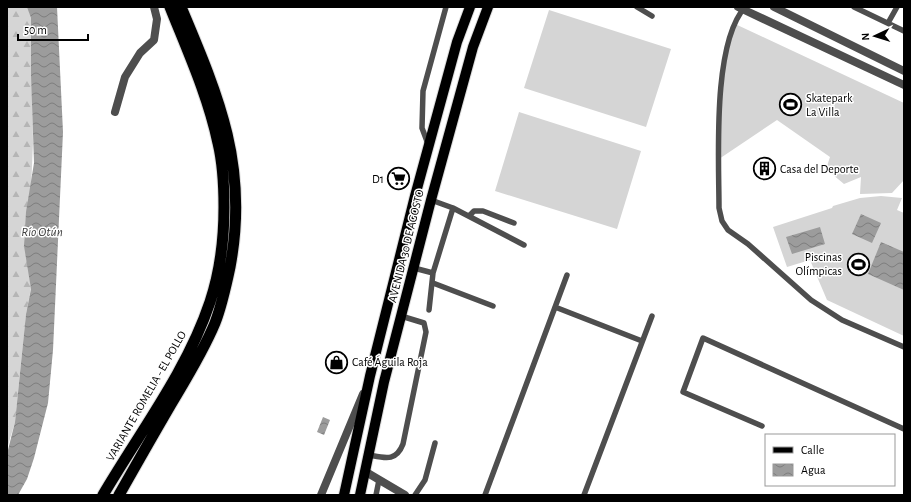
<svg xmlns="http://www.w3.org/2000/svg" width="911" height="502" font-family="'Alegreya Sans',sans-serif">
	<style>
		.grass { fill: #d5d5d5 }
		.forest { fill: url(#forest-firs) }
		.water { fill: url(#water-waves) }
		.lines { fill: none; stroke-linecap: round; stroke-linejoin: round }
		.primary-casing { stroke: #dbdbdb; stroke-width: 12 }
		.trunk-casing { stroke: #dbdbdb; stroke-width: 13 }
		.service { stroke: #4e4e4e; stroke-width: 5.5 }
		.minor { stroke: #4e4e4e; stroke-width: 8 }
		.tertiary { stroke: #4e4e4e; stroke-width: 8 }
		.primary { stroke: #000; stroke-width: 10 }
		.trunk { stroke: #000; stroke-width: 11 }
		.labels { text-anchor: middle; stroke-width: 3; stroke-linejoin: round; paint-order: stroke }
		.poi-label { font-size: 12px; fill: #000; stroke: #fff; text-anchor: start }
		.street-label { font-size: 12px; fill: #000; stroke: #fff }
		.water-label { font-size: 13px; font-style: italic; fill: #3d3d3d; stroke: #fff }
	</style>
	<defs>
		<pattern id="forest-firs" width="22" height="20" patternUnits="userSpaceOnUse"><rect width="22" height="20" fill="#d5d5d5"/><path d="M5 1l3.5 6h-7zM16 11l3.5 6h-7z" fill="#b5b5b5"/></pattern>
		<pattern id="water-waves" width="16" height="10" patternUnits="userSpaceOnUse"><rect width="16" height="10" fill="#9c9c9c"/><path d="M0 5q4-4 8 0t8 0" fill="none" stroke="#7d7d7d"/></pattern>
	</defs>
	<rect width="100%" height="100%" fill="#fff"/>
	<path class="grass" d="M 549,10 L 671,49 L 646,127 L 524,88 Z
		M 733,23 L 904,103 L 904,180 L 892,193 L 860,194 L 861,177 L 844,184 L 826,169 L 830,157 L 777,120 L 719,159 L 719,89 Z
		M 519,112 L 641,151 L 617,229 L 495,191 Z
		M 881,196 L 902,198 L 897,210 L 904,213 L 904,336 L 827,300 L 810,260 L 787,267 L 773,227 L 832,208 L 833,206 L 860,198 Z"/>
	<path class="forest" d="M 7,7 L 28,7 L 31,18 L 33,143 L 31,190 L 24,235 L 31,288 L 26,314 L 15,422 L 7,449 Z"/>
	<path class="water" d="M 27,7 L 57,7 L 63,132 L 53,350 L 48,403 L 34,458 L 27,479 L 18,495 L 7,495 L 7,454 L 15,422 L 26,314 L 31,289 L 24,246 L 26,212 L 34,163 L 31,74 L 31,18 Z
		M 861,214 L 881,223 L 872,243 L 852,234 Z
		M 820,227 L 825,244 L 792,254 L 786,237 Z
		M 881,242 L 904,252 L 904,290 L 868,274 Z
		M 323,417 L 330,420 L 324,435 L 317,432 Z"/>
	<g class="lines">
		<defs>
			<path id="primary" d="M 344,495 L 370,376 L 415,196 L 457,42 L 470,7
				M 360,495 L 384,382 L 431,200 L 473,47 L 488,7"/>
			<path id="trunk" d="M 103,495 C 140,432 187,371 210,302 C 220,272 224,238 224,207 C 224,185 223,164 218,143 C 208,96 188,52 170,7
				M 119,495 C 136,465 153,435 170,406 C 186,379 203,352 215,323 C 222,305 226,286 230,267 C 249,167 219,97 181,7"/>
		</defs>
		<use href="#primary" class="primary-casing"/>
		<use href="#trunk" class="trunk-casing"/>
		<path class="service" d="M 637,7 L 652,16
			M 745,7 C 712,44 719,159 719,208 L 722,221 L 728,230 L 748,244 L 811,300 L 842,320 L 904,347
			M 854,7 L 904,31
			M 888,23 L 897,7
			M 428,144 L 422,128 L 423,91 L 446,7
			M 431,200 L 453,208 L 524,245
			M 469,216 L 474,211 L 483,211 L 514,223
			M 414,268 L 433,273
			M 433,283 L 493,306
			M 555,307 L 642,341
			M 429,310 L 433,273 L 453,208
			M 762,426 L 683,392 L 703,338 L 904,429
			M 369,455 C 385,458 396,462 403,444 L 426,332 L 424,323 L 401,316
			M 376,495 L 379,480
			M 415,495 L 425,480 L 435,443
			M 485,495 L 567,275
			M 584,495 L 652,316"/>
		<path class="minor" d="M 115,112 L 125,77 L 140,53 L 154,40 L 157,19 L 154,7
			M 321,495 L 363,394"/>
		<path class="tertiary" d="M 738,7 L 904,85
			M 774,7 L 904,71
			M 366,472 L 405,495"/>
		<use href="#primary" class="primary"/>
		<use href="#trunk" class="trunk"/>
	</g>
	<defs>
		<symbol id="stadium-ring" viewBox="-11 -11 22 22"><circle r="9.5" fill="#fff" stroke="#000" stroke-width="1.5"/><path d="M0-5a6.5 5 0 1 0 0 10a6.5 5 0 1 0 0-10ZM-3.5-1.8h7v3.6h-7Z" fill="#000"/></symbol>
		<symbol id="building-ring" viewBox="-11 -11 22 22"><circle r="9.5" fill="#fff" stroke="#000" stroke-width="1.5"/><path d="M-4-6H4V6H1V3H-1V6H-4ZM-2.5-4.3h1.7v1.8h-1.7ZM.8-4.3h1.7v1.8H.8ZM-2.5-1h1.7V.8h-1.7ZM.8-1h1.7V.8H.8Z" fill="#000"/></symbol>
		<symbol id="supermarket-ring" viewBox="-11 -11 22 22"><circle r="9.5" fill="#fff" stroke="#000" stroke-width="1.5"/><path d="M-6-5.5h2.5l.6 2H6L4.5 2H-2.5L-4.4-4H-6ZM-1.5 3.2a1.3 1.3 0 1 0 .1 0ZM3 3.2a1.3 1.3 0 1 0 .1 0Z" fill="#000"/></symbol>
		<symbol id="shop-ring" viewBox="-11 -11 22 22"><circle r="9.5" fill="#fff" stroke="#000" stroke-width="1.5"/><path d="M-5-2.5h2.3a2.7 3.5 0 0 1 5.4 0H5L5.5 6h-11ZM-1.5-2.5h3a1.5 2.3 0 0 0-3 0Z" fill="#000"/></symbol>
	</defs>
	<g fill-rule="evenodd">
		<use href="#stadium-ring" x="778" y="92" width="25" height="25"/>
		<use href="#building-ring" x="752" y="156" width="25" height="25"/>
		<use href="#supermarket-ring" x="386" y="166" width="25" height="25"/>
		<use href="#stadium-ring" x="846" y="252" width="25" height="25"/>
		<use href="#shop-ring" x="324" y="350" width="25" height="25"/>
	</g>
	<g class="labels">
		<g class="poi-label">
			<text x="806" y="102">Skatepark<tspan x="806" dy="14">La Villa</tspan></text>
			<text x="780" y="173">Casa del Deporte</text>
			<text x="384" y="183" text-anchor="end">D1</text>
			<text x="842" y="261" text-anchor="end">Piscinas<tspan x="842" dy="14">Olímpicas</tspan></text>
			<text x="352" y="366">Café Águila Roja</text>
		</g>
		<g class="street-label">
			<text transform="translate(406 246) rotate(-76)" y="4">AVENIDA 30 DE AGOSTO</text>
			<text transform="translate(146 396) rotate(-60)" y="4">VARIANTE ROMELIA - EL POLLO</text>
		</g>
		<g class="water-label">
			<text x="42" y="236">Río Otún</text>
		</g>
	</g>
	<rect width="911" height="502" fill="none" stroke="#000000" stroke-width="16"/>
	<rect x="765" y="434" width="130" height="52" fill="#ffffff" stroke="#999999"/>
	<rect x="773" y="447" width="20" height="6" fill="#000000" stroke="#999999"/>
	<text x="801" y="454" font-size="12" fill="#000000">Calle</text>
	<rect x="773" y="464" width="20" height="12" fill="url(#water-waves)" stroke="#999999"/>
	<text x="801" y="474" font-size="12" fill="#000000">Agua</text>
	<g transform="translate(875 36) rotate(266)" stroke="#ffffff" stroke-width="3" paint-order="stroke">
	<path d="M0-3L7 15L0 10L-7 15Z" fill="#000000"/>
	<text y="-6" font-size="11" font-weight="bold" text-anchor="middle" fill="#000000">N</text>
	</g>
	<path d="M18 34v6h70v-6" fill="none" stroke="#000000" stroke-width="2"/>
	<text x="24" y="34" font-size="12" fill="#000000" stroke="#ffffff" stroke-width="3" paint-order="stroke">50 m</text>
</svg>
